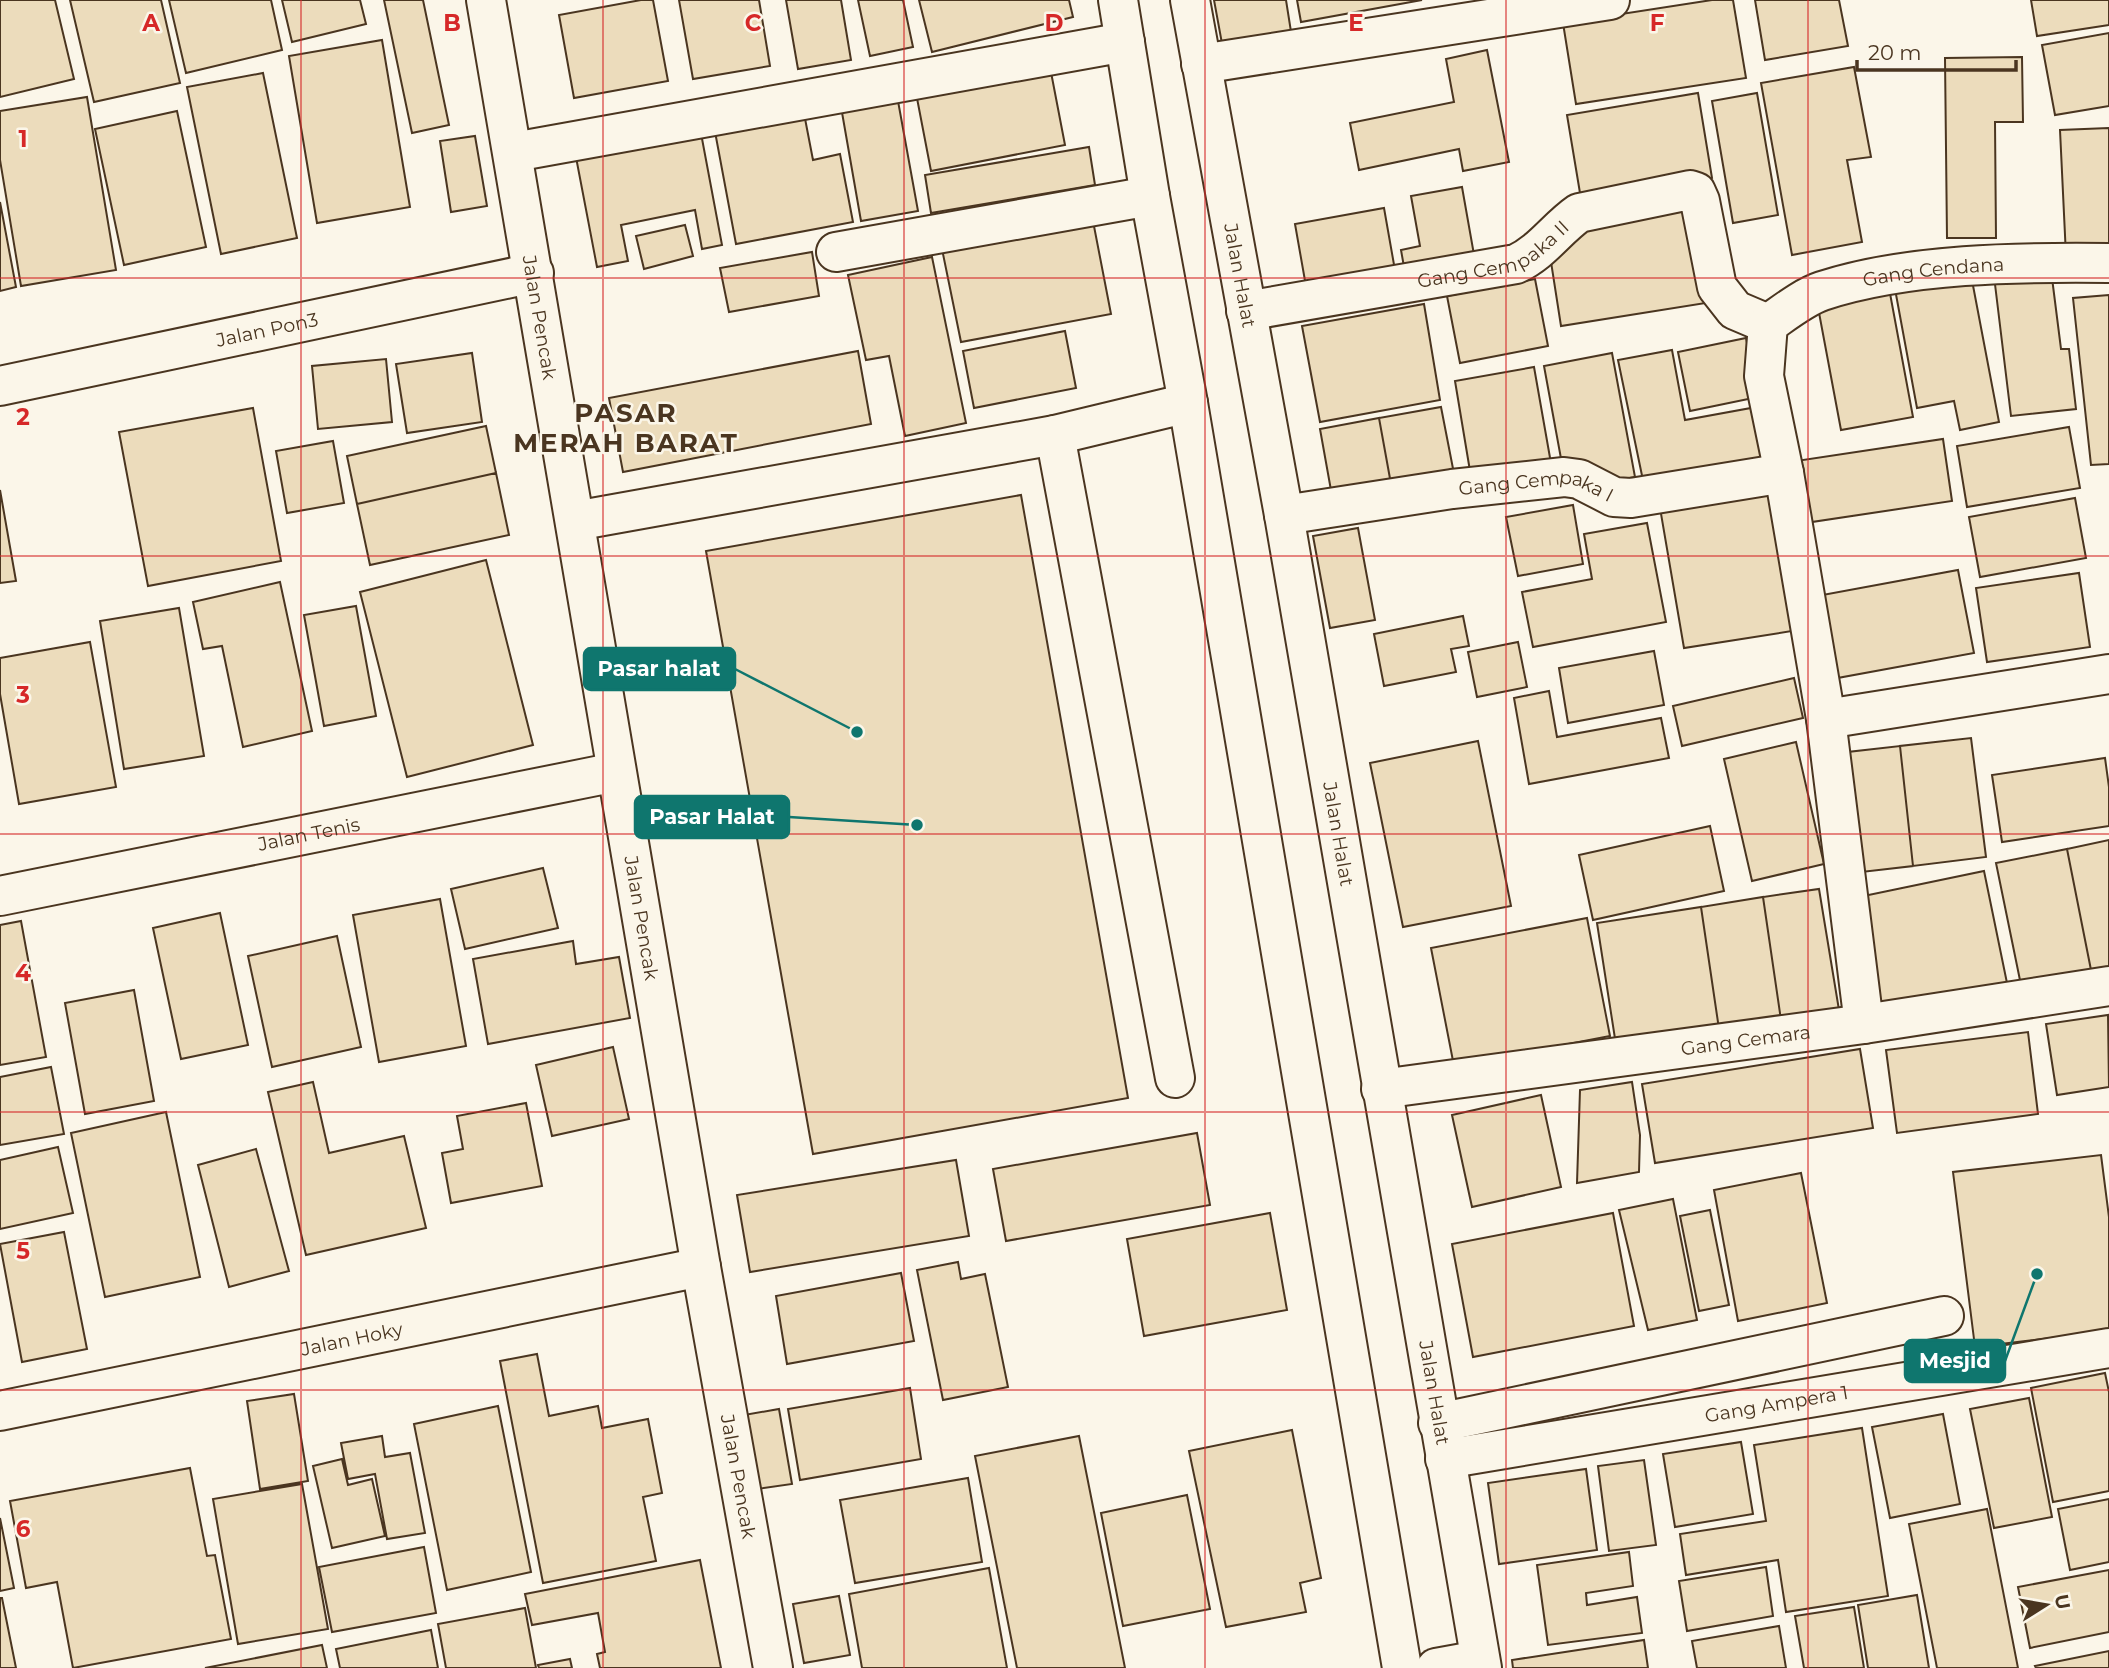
<svg xmlns="http://www.w3.org/2000/svg" width="2109" height="1668" font-family="Montserrat,sans-serif">
	<style>
		.building { fill: #ecdcbc; stroke: #4a3520; stroke-width: 2 }
		.lines { fill: none; stroke-linecap: round; stroke-linejoin: round }
		.minor-casing { stroke: #4a3520; stroke-width: 42 }
		.major-casing { stroke: #4a3520; stroke-width: 42 }
		.minor { stroke: #fbf6e9; stroke-width: 38 }
		.major { stroke: #fbf6e9; stroke-width: 38 }
		.grid { fill: none; stroke: #d62828; stroke-width: 2; stroke-opacity: 0.55 }
		.labels { text-anchor: middle; stroke-width: 5; stroke-linejoin: round; paint-order: stroke }
		.street-label { font-size: 19px; fill: #4a3520; stroke: #fbf6e9 }
		.district-label { font-size: 26px; font-weight: bold; letter-spacing: 2px; fill: #4a3520; stroke: #fbf6e9 }
		.grid-label { font-size: 23px; text-anchor: middle; font-weight: bold; fill: #d62828; stroke: #fbf6e9; stroke-width: 5; stroke-linejoin: round; paint-order: stroke }
		.leader { fill: none; stroke: #0f766e; stroke-width: 2.5 }
		.callout-dot { fill: #0f766e; stroke: #fbf6e9; stroke-width: 2.5 }
		.callout { fill: #0f766e; stroke: #0f766e; stroke-width: 2.5 }
		.callout-label { font-size: 21px; text-anchor: middle; font-weight: bold; fill: #fff }
	</style>
	<rect width="100%" height="100%" fill="#fbf6e9"/>
	<path class="building" d="M 0,0 L 55,0 L 74,79 L 0,97 Z
		M 70,0 L 161,0 L 180,83 L 94,102 Z
		M 169,0 L 271,0 L 282,50 L 186,73 Z
		M 282,0 L 360,0 L 366,24 L 292,42 Z
		M 384,0 L 423,0 L 449,125 L 412,133 Z
		M 641,0 L 653,0 L 668,81 L 574,98 L 559,15 Z
		M 679,0 L 759,0 L 770,66 L 693,79 Z
		M 786,0 L 841,0 L 851,60 L 798,69 Z
		M 858,0 L 903,0 L 913,47 L 870,56 Z
		M 919,0 L 1069,0 L 1073,17 L 932,52 Z
		M 1214,0 L 1286,0 L 1292,38 L 1223,49 Z
		M 1297,0 L 1422,0 L 1301,22 Z
		M 1712,0 L 1733,0 L 1746,78 L 1576,104 L 1563,23 Z
		M 1755,0 L 1839,0 L 1848,46 L 1765,60 Z
		M 2031,0 L 2109,0 L 2109,25 L 2037,36 Z
		M 2109,33 L 2109,106 L 2055,115 L 2042,45 Z
		M 382,40 L 410,207 L 317,223 L 289,56 Z
		M 1487,50 L 1509,162 L 1463,171 L 1459,149 L 1359,170 L 1350,123 L 1454,102 L 1446,59 Z
		M 2022,57 L 2023,122 L 1995,122 L 1996,238 L 1947,238 L 1945,58 Z
		M 1050,67 L 1065,145 L 931,171 L 916,93 Z
		M 1854,67 L 1871,157 L 1847,160 L 1862,242 L 1792,255 L 1761,83 Z
		M 263,73 L 297,238 L 221,254 L 187,87 Z
		M 896,90 L 918,211 L 861,221 L 840,101 Z
		M 1698,93 L 1712,178 L 1581,199 L 1567,115 Z
		M 1757,93 L 1778,215 L 1733,223 L 1712,101 Z
		M 87,97 L 116,270 L 21,286 L 0,160 L 0,111 Z
		M 802,103 L 813,160 L 840,154 L 853,222 L 736,244 L 713,121 Z
		M 177,111 L 206,247 L 124,265 L 95,129 Z
		M 700,128 L 722,245 L 702,249 L 695,210 L 621,225 L 628,261 L 597,267 L 575,152 Z
		M 2109,128 L 2109,254 L 2066,256 L 2060,130 Z
		M 475,136 L 487,206 L 451,212 L 440,141 Z
		M 1089,147 L 1095,185 L 931,213 L 925,175 Z
		M 1462,187 L 1476,266 L 1406,278 L 1401,250 L 1420,246 L 1411,196 Z
		M 1696,200 L 1712,302 L 1561,326 L 1549,249 L 1577,219 Z
		M 0,202 L 16,287 L 0,291 Z
		M 1384,208 L 1396,276 L 1307,292 L 1295,224 Z
		M 1093,221 L 1111,314 L 961,342 L 942,249 Z
		M 685,225 L 693,256 L 644,269 L 636,236 Z
		M 812,252 L 819,296 L 729,312 L 720,268 Z
		M 932,257 L 966,423 L 905,436 L 889,356 L 866,360 L 848,275 Z
		M 2051,270 L 2061,349 L 2069,349 L 2076,409 L 2011,416 L 1994,276 Z
		M 1971,275 L 1999,422 L 1960,430 L 1954,401 L 1917,408 L 1895,289 Z
		M 1535,279 L 1548,346 L 1460,363 L 1447,296 Z
		M 1889,288 L 1913,417 L 1841,430 L 1817,302 Z
		M 2109,295 L 2109,464 L 2091,465 L 2073,298 Z
		M 1424,304 L 1440,400 L 1320,422 L 1302,326 Z
		M 1065,331 L 1076,388 L 974,408 L 963,351 Z
		M 1746,338 L 1758,397 L 1690,411 L 1678,352 Z
		M 1672,350 L 1685,420 L 1762,406 L 1773,464 L 1645,490 L 1618,360 Z
		M 858,351 L 871,424 L 623,472 L 609,398 Z
		M 472,353 L 482,422 L 407,433 L 396,364 Z
		M 1612,353 L 1635,477 L 1610,482 L 1562,464 L 1544,366 Z
		M 386,359 L 392,422 L 318,429 L 312,366 Z
		M 1534,367 L 1552,469 L 1472,483 L 1455,381 Z
		M 1441,407 L 1456,484 L 1393,495 L 1379,418 Z
		M 253,408 L 281,561 L 148,586 L 119,432 Z
		M 1379,418 L 1393,495 L 1334,507 L 1320,429 Z
		M 486,426 L 496,473 L 357,504 L 347,456 Z
		M 2069,427 L 2080,488 L 1967,507 L 1957,446 Z
		M 1943,439 L 1952,501 L 1805,523 L 1796,461 Z
		M 333,441 L 344,503 L 287,513 L 276,451 Z
		M 496,473 L 509,535 L 370,565 L 357,504 Z
		M 1767,483 L 1792,631 L 1684,648 L 1659,502 Z
		M 0,490 L 16,581 L 0,583 Z
		M 1021,495 L 1128,1098 L 813,1154 L 706,551 Z
		M 2075,498 L 2086,558 L 1980,577 L 1969,517 Z
		M 1573,505 L 1583,564 L 1518,576 L 1506,517 Z
		M 1647,523 L 1666,622 L 1533,647 L 1522,592 L 1592,579 L 1584,534 Z
		M 1358,528 L 1375,620 L 1330,628 L 1313,536 Z
		M 486,560 L 533,745 L 407,777 L 360,592 Z
		M 1958,570 L 1974,653 L 1832,679 L 1817,596 Z
		M 2079,573 L 2090,647 L 1987,662 L 1976,588 Z
		M 280,582 L 312,731 L 243,747 L 222,646 L 203,649 L 193,602 Z
		M 356,606 L 376,716 L 324,726 L 304,615 Z
		M 179,608 L 204,756 L 124,769 L 100,621 Z
		M 1463,616 L 1469,646 L 1451,649 L 1456,672 L 1384,686 L 1374,634 Z
		M 90,642 L 116,787 L 19,804 L 0,694 L 0,658 Z
		M 1518,642 L 1527,687 L 1477,697 L 1468,652 Z
		M 1654,651 L 1664,705 L 1568,723 L 1559,668 Z
		M 1794,678 L 1803,718 L 1682,746 L 1673,706 Z
		M 1549,691 L 1557,737 L 1661,718 L 1669,758 L 1529,784 L 1514,698 Z
		M 1971,738 L 1986,857 L 1913,866 L 1900,746 Z
		M 1478,741 L 1511,906 L 1403,927 L 1370,763 Z
		M 1796,742 L 1824,864 L 1752,881 L 1724,759 Z
		M 1900,746 L 1913,866 L 1853,873 L 1839,753 Z
		M 2105,758 L 2109,787 L 2109,826 L 2002,842 L 1992,775 Z
		M 1710,826 L 1724,891 L 1593,920 L 1579,855 Z
		M 2109,840 L 2109,972 L 2092,975 L 2067,849 Z
		M 2067,849 L 2092,975 L 2022,990 L 1996,863 Z
		M 543,868 L 558,928 L 465,949 L 451,889 Z
		M 1984,871 L 2007,983 L 1877,1010 L 1854,898 Z
		M 1819,889 L 1839,1010 L 1781,1020 L 1763,897 Z
		M 1763,897 L 1781,1020 L 1719,1029 L 1701,907 Z
		M 440,899 L 466,1046 L 379,1062 L 353,915 Z
		M 1701,907 L 1719,1029 L 1616,1045 L 1597,923 Z
		M 220,913 L 248,1045 L 181,1059 L 153,928 Z
		M 1587,918 L 1610,1036 L 1454,1066 L 1431,948 Z
		M 21,921 L 46,1057 L 0,1065 L 0,925 Z
		M 337,936 L 361,1047 L 272,1067 L 248,956 Z
		M 573,941 L 576,964 L 619,957 L 630,1018 L 488,1044 L 473,959 Z
		M 134,990 L 154,1101 L 85,1114 L 65,1003 Z
		M 2108,1015 L 2109,1087 L 2057,1095 L 2046,1024 Z
		M 2028,1032 L 2038,1114 L 1897,1133 L 1886,1050 Z
		M 613,1047 L 629,1119 L 552,1136 L 536,1065 Z
		M 1860,1049 L 1873,1128 L 1655,1163 L 1642,1084 Z
		M 51,1067 L 64,1134 L 0,1145 L 0,1077 Z
		M 313,1082 L 329,1153 L 404,1136 L 426,1228 L 306,1255 L 268,1092 Z
		M 1632,1082 L 1640,1135 L 1639,1172 L 1577,1183 L 1580,1090 Z
		M 1541,1095 L 1561,1187 L 1472,1207 L 1452,1115 Z
		M 526,1103 L 542,1186 L 451,1203 L 442,1153 L 463,1149 L 457,1116 Z
		M 166,1112 L 200,1277 L 105,1297 L 71,1133 Z
		M 1197,1133 L 1210,1205 L 1006,1241 L 993,1169 Z
		M 58,1147 L 73,1213 L 0,1229 L 0,1160 Z
		M 256,1149 L 289,1271 L 229,1287 L 198,1165 Z
		M 2101,1155 L 2109,1217 L 2109,1331 L 1975,1347 L 1953,1172 Z
		M 956,1160 L 969,1236 L 750,1272 L 737,1195 Z
		M 1801,1173 L 1827,1303 L 1738,1321 L 1714,1190 Z
		M 1673,1199 L 1697,1320 L 1648,1330 L 1619,1210 Z
		M 1710,1210 L 1729,1305 L 1699,1311 L 1680,1216 Z
		M 1270,1213 L 1287,1310 L 1144,1336 L 1127,1239 Z
		M 1613,1213 L 1634,1326 L 1473,1357 L 1452,1244 Z
		M 64,1232 L 87,1349 L 22,1362 L 0,1244 Z
		M 958,1262 L 961,1279 L 985,1274 L 1008,1387 L 943,1400 L 917,1270 Z
		M 901,1273 L 914,1341 L 787,1364 L 776,1296 Z
		M 537,1354 L 549,1416 L 598,1406 L 602,1428 L 648,1419 L 662,1493 L 643,1497 L 656,1561 L 543,1583 L 500,1361 Z
		M 2105,1373 L 2109,1392 L 2109,1491 L 2053,1502 L 2031,1388 Z
		M 910,1388 L 921,1459 L 800,1480 L 788,1409 Z
		M 294,1394 L 308,1481 L 260,1489 L 247,1401 Z
		M 2029,1398 L 2052,1517 L 1994,1528 L 1970,1409 Z
		M 498,1406 L 531,1572 L 447,1590 L 414,1424 Z
		M 779,1409 L 792,1484 L 756,1489 L 744,1415 Z
		M 1943,1414 L 1960,1504 L 1890,1518 L 1872,1427 Z
		M 1862,1428 L 1888,1596 L 1786,1612 L 1778,1560 L 1686,1575 L 1680,1534 L 1766,1521 L 1754,1445 Z
		M 1292,1430 L 1321,1578 L 1300,1583 L 1306,1612 L 1226,1627 L 1189,1451 Z
		M 382,1436 L 385,1457 L 410,1453 L 425,1533 L 387,1539 L 375,1474 L 348,1479 L 341,1443 Z
		M 1079,1436 L 1125,1668 L 1017,1668 L 975,1456 Z
		M 1741,1442 L 1753,1514 L 1675,1527 L 1663,1454 Z
		M 342,1459 L 348,1485 L 372,1479 L 385,1536 L 332,1548 L 313,1466 Z
		M 1644,1460 L 1656,1545 L 1609,1551 L 1598,1466 Z
		M 190,1468 L 207,1556 L 215,1555 L 231,1639 L 73,1668 L 57,1582 L 26,1588 L 10,1501 Z
		M 1586,1469 L 1597,1550 L 1499,1564 L 1488,1483 Z
		M 968,1478 L 982,1562 L 855,1583 L 840,1500 Z
		M 302,1484 L 328,1629 L 238,1644 L 213,1499 Z
		M 1187,1495 L 1210,1609 L 1123,1626 L 1101,1513 Z
		M 2109,1499 L 2109,1562 L 2070,1570 L 2058,1509 Z
		M 1987,1509 L 2018,1668 L 1937,1668 L 1909,1524 Z
		M 0,1518 L 14,1588 L 0,1591 Z
		M 424,1547 L 436,1613 L 332,1632 L 319,1567 Z
		M 1629,1552 L 1633,1586 L 1586,1593 L 1587,1605 L 1637,1597 L 1642,1633 L 1548,1645 L 1537,1565 Z
		M 700,1560 L 721,1668 L 600,1668 L 597,1654 L 605,1652 L 598,1613 L 532,1625 L 525,1594 Z
		M 1766,1567 L 1773,1616 L 1687,1631 L 1679,1581 Z
		M 989,1568 L 1007,1668 L 862,1668 L 849,1594 Z
		M 2109,1570 L 2109,1632 L 2030,1648 L 2018,1587 Z
		M 1917,1595 L 1929,1668 L 1868,1668 L 1858,1605 Z
		M 839,1596 L 850,1655 L 804,1663 L 793,1604 Z
		M 0,1598 L 2,1598 L 16,1668 L 0,1668 Z
		M 1854,1607 L 1864,1668 L 1804,1668 L 1795,1616 Z
		M 525,1608 L 536,1668 L 446,1668 L 438,1624 Z
		M 1779,1626 L 1786,1668 L 1697,1668 L 1692,1641 Z
		M 431,1630 L 438,1668 L 340,1668 L 336,1649 Z
		M 1644,1640 L 1648,1668 L 1513,1668 L 1512,1660 Z
		M 322,1645 L 327,1668 L 205,1668 Z
		M 2109,1651 L 2109,1668 L 2036,1668 L 2035,1666 Z
		M 570,1659 L 572,1668 L 539,1668 L 538,1665 Z"/>
	<g class="lines">
		<defs>
			<g id="minor">
				<path id="s1" d="M 486,0 L 701,1267 L 773,1668"/>
				<path d="M 1201,64 L 1610,0"/>
				<path d="M 514,152 L 1125,42"/>
				<path d="M 836,252 L 1150,196"/>
				<path id="s2" d="M 1246,311 L 1516,264 C 1542,252 1556,229 1579,213 L 1690,190 L 1696,192 L 1700,201 L 1717,287 L 1735,310 L 1768,324"/>
				<path d="M 1768,324 L 1764,376 L 1784,473 L 1826,719 L 1864,1024"/>
				<path id="s3" d="M 1768,324 C 1784,313 1804,297 1822,291 C 1908,263 2019,262 2109,263"/>
				<path id="s4" d="M 0,386 L 534,273"/>
				<path d="M 1055,435 L 1175,1078"/>
				<path id="s5" d="M 1284,515 L 1452,489 L 1564,477 L 1579,479 L 1614,497 L 1631,498 L 1784,473"/>
				<path d="M 575,521 L 1055,435 L 1188,403"/>
				<path d="M 1826,719 L 2109,674"/>
				<path id="s6" d="M 0,896 L 616,772"/>
				<path id="s7" d="M 1381,1089 L 1864,1024 L 2109,986"/>
				<path id="s8" d="M 0,1411 L 701,1267"/>
				<path d="M 1438,1423 L 1944,1316"/>
				<path id="s9" d="M 1445,1459 L 2109,1348"/>
				<path d="M 1436,1668 L 1480,1660"/>
			</g>
			<g id="major">
				<path d="M 1118,0 L 1150,196 L 1188,403 L 1402,1668"/>
				<path id="s10" d="M 1190,0 L 1284,515 L 1482,1668"/>
			</g>
		</defs>
		<use href="#minor" class="minor-casing"/>
		<use href="#major" class="major-casing"/>
		<use href="#minor" class="minor"/>
		<use href="#major" class="major"/>
	</g>
	<path class="grid" d="M 301,0 L 301,1668M 603,0 L 603,1668M 904,0 L 904,1668M 1205,0 L 1205,1668M 1506,0 L 1506,1668M 1808,0 L 1808,1668M 0,278 L 2109,278M 0,556 L 2109,556M 0,834 L 2109,834M 0,1112 L 2109,1112M 0,1390 L 2109,1390"/>
	<g class="labels">
		<g class="street-label">
			<text dy="7" stroke="none"><textPath href="#s2" startOffset="256">Gang Cempaka II</textPath></text>
			<text dy="7" stroke="none"><textPath href="#s3" startOffset="177">Gang Cendana</textPath></text>
			<text dy="7" stroke="none"><textPath href="#s10" startOffset="280">Jalan Halat</textPath></text>
			<text dy="7" stroke="none"><textPath href="#s1" startOffset="322">Jalan Pencak</textPath></text>
			<text dy="7" stroke="none"><textPath href="#s4" startOffset="273">Jalan Pon3</textPath></text>
			<text dy="7" stroke="none"><textPath href="#s5" startOffset="256">Gang Cempaka I</textPath></text>
			<text dy="7" stroke="none"><textPath href="#s6" startOffset="315">Jalan Tenis</textPath></text>
			<text dy="7" stroke="none"><textPath href="#s10" startOffset="847">Jalan Halat</textPath></text>
			<text dy="7" stroke="none"><textPath href="#s1" startOffset="931">Jalan Pencak</textPath></text>
			<text dy="7" stroke="none"><textPath href="#s7" startOffset="368">Gang Cemara</textPath></text>
			<text dy="7" stroke="none"><textPath href="#s8" startOffset="359">Jalan Hoky</textPath></text>
			<text dy="7" stroke="none"><textPath href="#s10" startOffset="1414">Jalan Halat</textPath></text>
			<text dy="7" stroke="none"><textPath href="#s9" startOffset="336">Gang Ampera 1</textPath></text>
			<text dy="7" stroke="none"><textPath href="#s1" startOffset="1498">Jalan Pencak</textPath></text>
		</g>
		<g class="district-label">
			<text x="626" y="422">PASAR<tspan x="626" dy="30">MERAH BARAT</tspan></text>
		</g>
	</g>
	<g class="grid-label">
		<text x="151" y="31">A</text>
		<text x="452" y="31">B</text>
		<text x="753" y="31">C</text>
		<text x="1054" y="31">D</text>
		<text x="1356" y="31">E</text>
		<text x="1657" y="31">F</text>
		<text x="23" y="147">1</text>
		<text x="23" y="425">2</text>
		<text x="23" y="703">3</text>
		<text x="23" y="981">4</text>
		<text x="23" y="1259">5</text>
		<text x="23" y="1537">6</text>
	</g>
	<path class="leader" d="M857 732L735 669M917 825L789 817M2037 1274L2005 1361"/>
	<g class="callout-dot">
		<circle cx="857" cy="732" r="7"/>
		<circle cx="917" cy="825" r="7"/>
		<circle cx="2037" cy="1274" r="7"/>
	</g>
	<g class="callout">
		<rect x="584" y="648" width="151" height="42" rx="7"/>
		<rect x="635" y="796" width="154" height="42" rx="7"/>
		<rect x="1905" y="1340" width="100" height="42" rx="7"/>
	</g>
	<g class="callout-label">
		<text x="659" y="676">Pasar halat</text>
		<text x="712" y="824">Pasar Halat</text>
		<text x="1955" y="1368">Mesjid</text>
	</g>
	<g transform="translate(2046 1605) rotate(79)" stroke="#fbf6e9" stroke-width="5" paint-order="stroke">
	<path d="M0-5L12 26L0 18L-12 26Z" fill="#4a3520"/>
	<text y="-10" font-size="19" font-weight="bold" text-anchor="middle" fill="#4a3520">U</text>
	</g>
	<path d="M1857 60v10h159v-10" fill="none" stroke="#4a3520" stroke-width="3.5"/>
	<text x="1868" y="60" font-size="21" fill="#4a3520" stroke="#fbf6e9" stroke-width="5" paint-order="stroke">20 m</text>
</svg>
